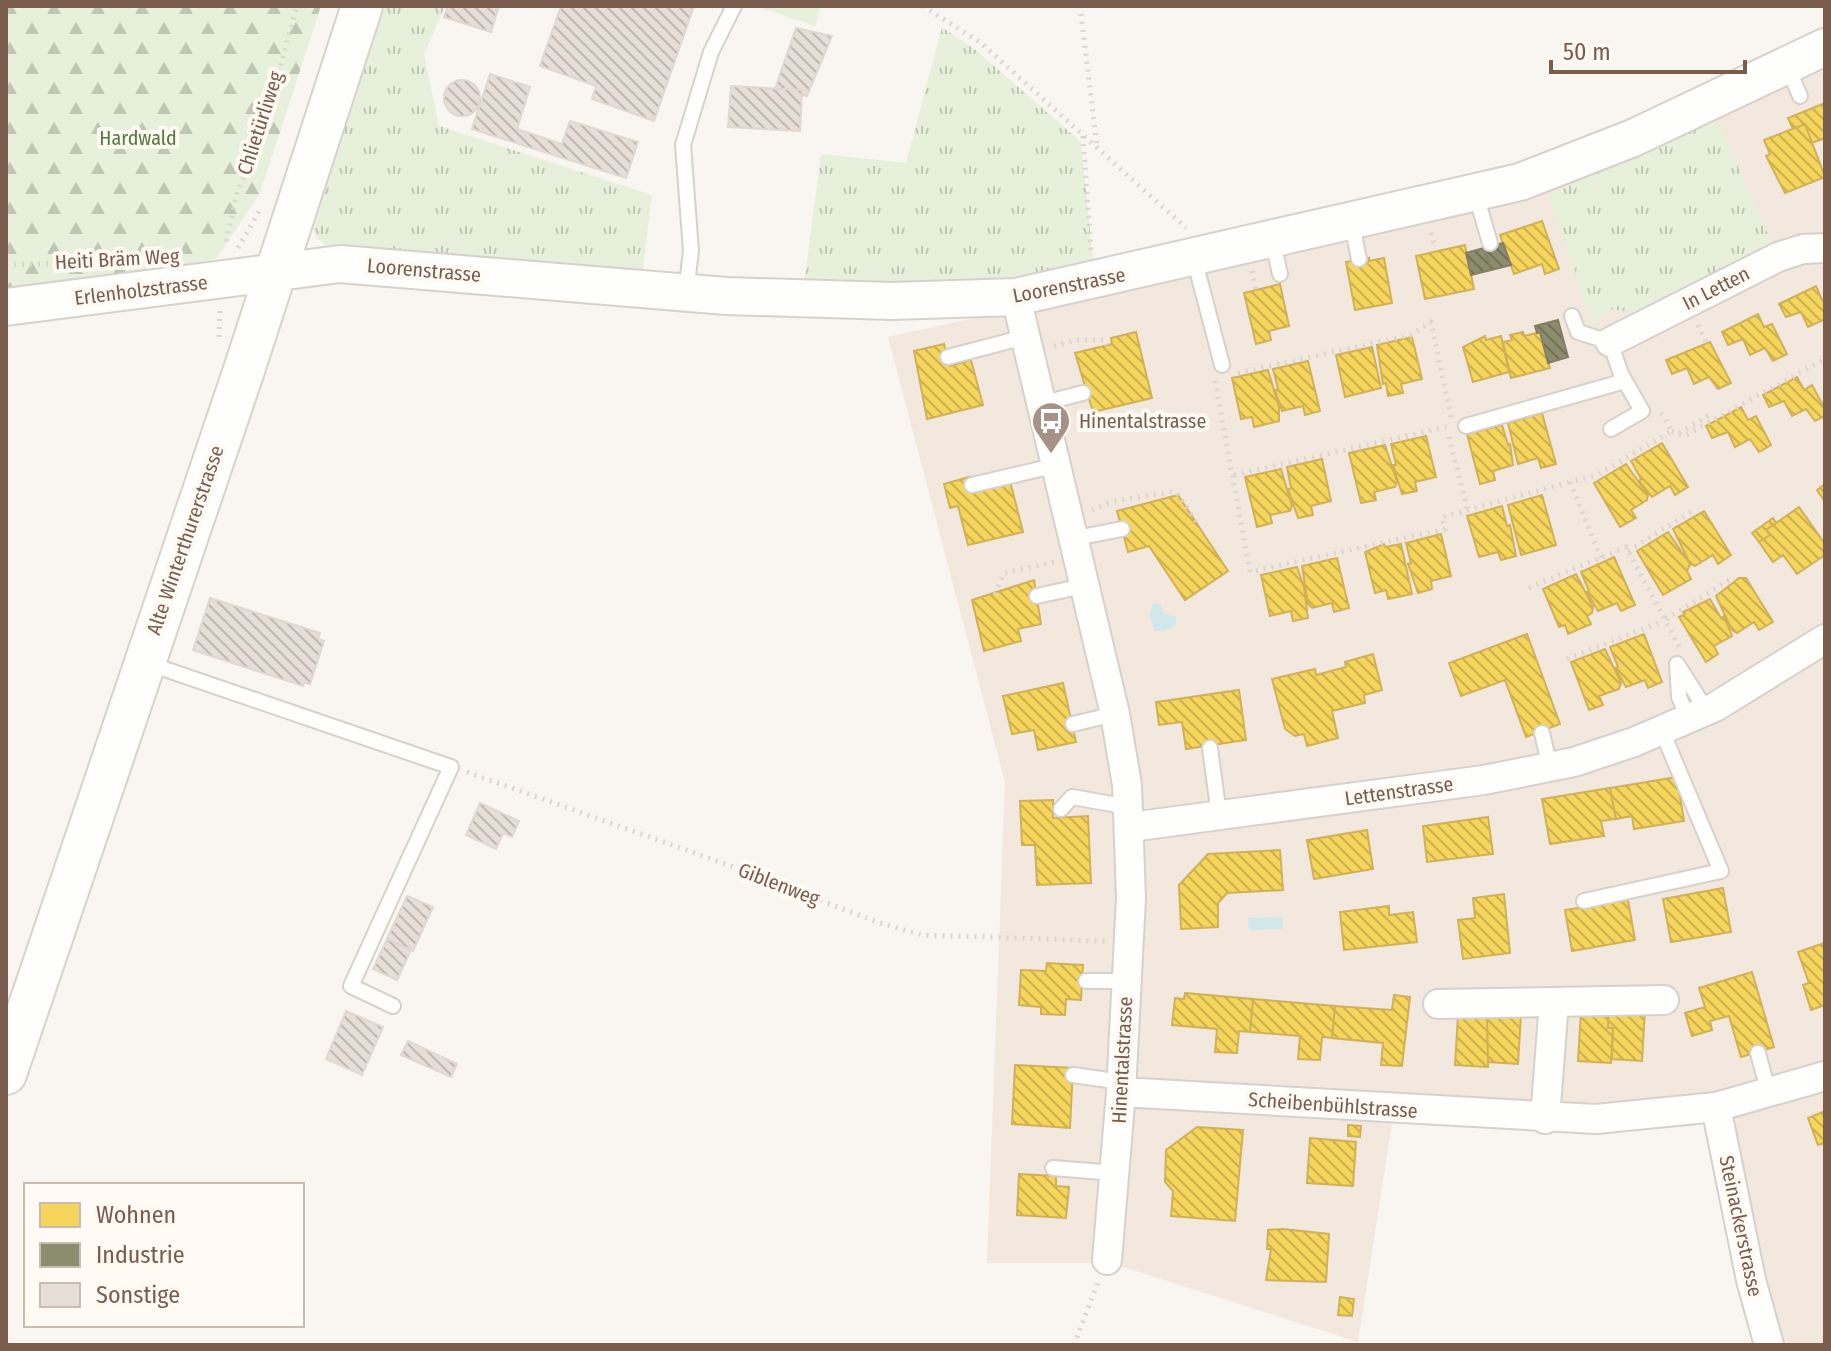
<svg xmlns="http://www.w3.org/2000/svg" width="1831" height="1351" font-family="'Fira Sans Condensed',sans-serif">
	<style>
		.residential { fill: #f2e8de }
		.grass { fill: url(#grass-tufts) }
		.forest { fill: url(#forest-firs) }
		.garden { fill: #e7f0db }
		.water { fill: #d0e8ea }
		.homes { fill: url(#homes-back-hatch); stroke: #d1b158; stroke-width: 2 }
		.industry { fill: url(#industry-back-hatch); stroke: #877e64; stroke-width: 2 }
		.building { fill: url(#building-back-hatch); stroke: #e2d8d2; stroke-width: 2 }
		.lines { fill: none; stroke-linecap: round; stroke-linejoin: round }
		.service-casing { stroke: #d7d1cb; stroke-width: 18 }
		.minor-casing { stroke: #d7d1cb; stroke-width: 32 }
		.tertiary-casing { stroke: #d7d1cb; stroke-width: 40 }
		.secondary-casing { stroke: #d9d2cb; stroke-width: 44 }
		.path { stroke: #dcd5d0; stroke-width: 5; stroke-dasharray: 2 6; stroke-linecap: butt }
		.service { stroke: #fefefd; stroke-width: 14 }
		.minor { stroke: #fefefd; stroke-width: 28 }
		.tertiary { stroke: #fefefd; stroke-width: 36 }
		.secondary { stroke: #fefefd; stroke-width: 40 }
		.labels { text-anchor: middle; stroke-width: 8; stroke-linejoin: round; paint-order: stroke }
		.street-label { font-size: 20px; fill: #7a5c4d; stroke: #fffaf3 }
		.park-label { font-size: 20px; fill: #537a41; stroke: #fffaf3 }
		.poi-label { font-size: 20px; fill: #7a5c4d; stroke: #fffaf3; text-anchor: start }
	</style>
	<defs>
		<pattern id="grass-tufts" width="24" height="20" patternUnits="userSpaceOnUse" patternTransform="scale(2)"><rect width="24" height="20" fill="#e7f0db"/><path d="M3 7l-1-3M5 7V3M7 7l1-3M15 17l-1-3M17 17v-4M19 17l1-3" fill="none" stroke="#c0c6b4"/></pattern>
		<pattern id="forest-firs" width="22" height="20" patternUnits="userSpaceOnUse" patternTransform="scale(2)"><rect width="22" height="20" fill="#e7f0db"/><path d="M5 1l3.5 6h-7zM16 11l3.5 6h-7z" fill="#c0c6b4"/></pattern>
		<pattern id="homes-back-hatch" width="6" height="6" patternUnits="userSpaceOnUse" patternTransform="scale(2)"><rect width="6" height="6" fill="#f6d55c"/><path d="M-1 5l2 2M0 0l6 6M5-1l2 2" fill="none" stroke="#ccb04e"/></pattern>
		<pattern id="industry-back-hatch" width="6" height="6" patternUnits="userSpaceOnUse" patternTransform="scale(2)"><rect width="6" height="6" fill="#8c8c6e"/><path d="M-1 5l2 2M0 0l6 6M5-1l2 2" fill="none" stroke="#727058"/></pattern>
		<pattern id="building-back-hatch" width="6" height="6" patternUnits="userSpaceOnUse" patternTransform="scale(2)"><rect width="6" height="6" fill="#e6ded7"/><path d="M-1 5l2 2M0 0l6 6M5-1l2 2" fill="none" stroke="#bfb7b1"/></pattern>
	</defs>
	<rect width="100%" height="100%" fill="#f9f5f0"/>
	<path class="residential" d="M 1825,70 L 1825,1345 L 1758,1345 L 1703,1122 L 1569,1132 L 1392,1123 L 1358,1342 L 1111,1263 L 987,1263 L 1005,782 L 888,337 L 1546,192 Z"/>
	<path class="grass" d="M 375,6 L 445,6 L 424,54 L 439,126 L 652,195 L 642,276 L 329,248 L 317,238 L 310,223 Z
		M 942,27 L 977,51 L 1081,142 L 1094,269 L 1012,283 L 804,285 L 821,154 L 906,163 Z
		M 1717,120 L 1772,243 L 1638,314 L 1613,309 L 1592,321 L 1549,195 Z"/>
	<path class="forest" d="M 6,6 L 321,6 L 260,193 L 217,258 L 183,268 L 6,291 Z"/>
	<path class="garden" d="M 755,6 L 821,6 L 815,26 Z"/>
	<path class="water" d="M 1153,604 L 1160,604 L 1165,615 L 1176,616 L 1176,625 L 1163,631 L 1155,631 L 1149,614 Z
		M 1282,917 L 1283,929 L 1249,930 L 1248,918 Z"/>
	<path class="homes" d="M 1825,103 L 1825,138 L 1812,143 L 1805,124 L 1793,129 L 1788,118 Z
		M 1805,124 L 1825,177 L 1785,193 L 1766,156 L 1770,154 L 1764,140 Z
		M 1542,221 L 1559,269 L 1545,274 L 1542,264 L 1514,274 L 1500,235 Z
		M 1465,245 L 1474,289 L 1425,299 L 1416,256 Z
		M 1369,258 L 1369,261 L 1384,258 L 1392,303 L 1355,310 L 1346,262 Z
		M 1280,284 L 1289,326 L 1269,331 L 1271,340 L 1256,344 L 1244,293 Z
		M 1816,286 L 1822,300 L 1825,298 L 1825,323 L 1823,320 L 1808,327 L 1801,312 L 1786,317 L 1779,304 Z
		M 1758,314 L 1764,327 L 1772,324 L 1787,354 L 1773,361 L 1765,348 L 1750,355 L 1743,339 L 1728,345 L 1722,332 Z
		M 1136,332 L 1152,398 L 1093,412 L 1075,353 L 1112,344 L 1111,338 Z
		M 1523,332 L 1524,336 L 1540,332 L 1550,368 L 1511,378 L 1503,342 L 1512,340 L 1510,335 Z
		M 1485,336 L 1486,340 L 1501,336 L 1509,372 L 1473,382 L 1463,347 Z
		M 1412,337 L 1422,379 L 1401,384 L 1403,393 L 1388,396 L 1386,383 L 1383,384 L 1377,345 Z
		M 1710,342 L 1731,383 L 1718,389 L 1709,377 L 1694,384 L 1687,368 L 1672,374 L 1666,360 Z
		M 944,344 L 950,366 L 971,360 L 983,405 L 927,419 L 914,351 Z
		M 1372,347 L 1381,388 L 1345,397 L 1336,355 Z
		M 1308,361 L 1320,411 L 1305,415 L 1303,406 L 1282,411 L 1275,390 L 1278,389 L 1273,369 Z
		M 1268,370 L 1279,407 L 1279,421 L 1254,427 L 1252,417 L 1241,419 L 1232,378 Z
		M 1797,377 L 1804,390 L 1812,385 L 1825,409 L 1825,416 L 1815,421 L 1806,409 L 1792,416 L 1784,401 L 1769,407 L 1763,395 Z
		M 1741,407 L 1748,420 L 1756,416 L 1771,445 L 1759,452 L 1750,439 L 1735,447 L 1728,432 L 1712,438 L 1706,426 Z
		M 1542,413 L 1556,464 L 1541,468 L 1538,458 L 1518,464 L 1508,423 Z
		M 1502,425 L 1508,445 L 1510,444 L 1513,465 L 1493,471 L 1495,480 L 1480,484 L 1467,434 Z
		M 1426,436 L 1436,477 L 1415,482 L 1417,491 L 1402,494 L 1393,465 L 1396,465 L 1391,444 Z
		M 1662,443 L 1688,487 L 1675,495 L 1670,486 L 1652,497 L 1639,481 L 1641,479 L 1631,461 Z
		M 1385,445 L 1397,482 L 1395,487 L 1374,492 L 1376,500 L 1361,503 L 1349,453 Z
		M 1322,459 L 1331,501 L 1311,506 L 1313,515 L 1298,518 L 1288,489 L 1291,488 L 1287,467 Z
		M 1626,464 L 1648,495 L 1647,500 L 1631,510 L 1636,518 L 1620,527 L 1594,483 Z
		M 1281,469 L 1292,506 L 1290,511 L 1270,515 L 1272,523 L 1257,527 L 1245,477 Z
		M 969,477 L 973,491 L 1010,481 L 1023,532 L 968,545 L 958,506 L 950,508 L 944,484 Z
		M 1825,484 L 1825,502 L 1817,490 Z
		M 1178,495 L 1228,571 L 1185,600 L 1149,546 L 1128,552 L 1117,511 Z
		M 1542,495 L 1556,545 L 1521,555 L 1508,505 Z
		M 1502,506 L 1507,526 L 1510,525 L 1516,556 L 1501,560 L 1498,552 L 1479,557 L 1467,516 Z
		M 1799,507 L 1825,544 L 1825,555 L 1797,574 L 1783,555 L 1773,562 L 1759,542 L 1770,535 L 1766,530 Z
		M 1704,511 L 1731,555 L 1718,564 L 1713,555 L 1695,566 L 1690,564 L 1673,529 Z
		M 1773,518 L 1776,523 L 1766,530 L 1770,535 L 1759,542 L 1752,533 Z
		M 1668,532 L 1690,564 L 1687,571 L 1691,579 L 1663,595 L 1637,551 Z
		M 1441,534 L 1451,576 L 1431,581 L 1432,589 L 1418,593 L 1408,564 L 1411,563 L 1406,543 Z
		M 1384,544 L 1385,547 L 1401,544 L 1412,594 L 1388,599 L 1386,590 L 1375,593 L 1365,552 Z
		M 1614,557 L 1635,605 L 1621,611 L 1617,603 L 1598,611 L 1587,592 L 1589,591 L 1581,572 Z
		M 1337,558 L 1349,608 L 1334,612 L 1332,603 L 1312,608 L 1308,604 L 1302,566 Z
		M 1297,567 L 1304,587 L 1308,618 L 1293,621 L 1291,611 L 1270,616 L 1261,575 Z
		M 1576,574 L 1593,607 L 1592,613 L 1587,616 L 1591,624 L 1568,634 L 1565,625 L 1559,627 L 1543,589 Z
		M 1739,578 L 1746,578 L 1773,622 L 1759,630 L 1754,622 L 1737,633 L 1732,630 L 1716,596 Z
		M 1034,580 L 1041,624 L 1018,629 L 1021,641 L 984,651 L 972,600 Z
		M 1710,599 L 1721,618 L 1724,616 L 1732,636 L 1714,646 L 1718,654 L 1706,662 L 1679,617 L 1685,614 L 1683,612 Z
		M 1527,634 L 1560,724 L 1526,737 L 1505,680 L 1461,696 L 1449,663 Z
		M 1644,634 L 1662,682 L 1648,688 L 1645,680 L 1626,687 L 1615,668 L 1618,667 L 1610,647 Z
		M 1605,649 L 1621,683 L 1619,689 L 1599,696 L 1603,705 L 1589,710 L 1571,662 Z
		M 1373,654 L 1382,690 L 1364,695 L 1365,703 L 1332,711 L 1338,738 L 1307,746 L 1304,734 L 1295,736 L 1285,729 L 1272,679 L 1315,669 L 1316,675 L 1346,667 L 1345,662 Z
		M 1063,683 L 1076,742 L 1038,750 L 1034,730 L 1012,734 L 1003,696 Z
		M 1239,690 L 1246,740 L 1186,749 L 1182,722 L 1159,725 L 1156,702 Z
		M 1677,777 L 1684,821 L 1634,829 L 1632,816 L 1616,819 L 1610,788 Z
		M 1610,788 L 1616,819 L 1601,821 L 1604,836 L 1550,844 L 1542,799 Z
		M 1053,800 L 1053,818 L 1088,816 L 1091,883 L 1037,885 L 1035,845 L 1022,845 L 1020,801 Z
		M 1488,817 L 1493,854 L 1427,862 L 1423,826 Z
		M 1367,830 L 1373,869 L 1314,879 L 1307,840 Z
		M 1280,850 L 1283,890 L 1227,893 L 1218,903 L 1218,927 L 1181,929 L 1179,885 L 1208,854 Z
		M 1723,888 L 1731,932 L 1671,942 L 1663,899 Z
		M 1504,894 L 1510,953 L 1463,959 L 1458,920 L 1475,918 L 1473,898 Z
		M 1628,900 L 1635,940 L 1572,951 L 1565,910 Z
		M 1389,906 L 1389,915 L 1413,912 L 1417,942 L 1344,950 L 1340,912 Z
		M 1825,943 L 1825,1005 L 1811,1010 L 1803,985 L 1809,983 L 1798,952 Z
		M 1047,963 L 1083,965 L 1081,1000 L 1066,999 L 1065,1015 L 1041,1014 L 1041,1007 L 1019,1005 L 1021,970 L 1046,971 Z
		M 1752,972 L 1774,1047 L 1741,1057 L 1729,1016 L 1710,1021 L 1712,1030 L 1692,1036 L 1685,1013 L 1705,1007 L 1699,988 Z
		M 1185,993 L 1253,999 L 1250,1032 L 1239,1031 L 1237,1053 L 1215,1052 L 1217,1029 L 1172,1025 L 1175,998 L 1184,999 Z
		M 1394,995 L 1410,997 L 1402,1066 L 1381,1065 L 1383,1043 L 1332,1038 L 1335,1006 L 1392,1010 Z
		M 1253,999 L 1335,1006 L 1332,1038 L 1322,1037 L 1320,1060 L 1298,1059 L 1300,1036 L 1250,1032 Z
		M 1609,1008 L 1645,1010 L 1642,1061 L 1612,1059 L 1613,1028 L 1608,1028 Z
		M 1581,1011 L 1609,1012 L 1608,1028 L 1613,1028 L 1611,1063 L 1578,1061 Z
		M 1487,1012 L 1521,1014 L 1518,1064 L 1488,1062 Z
		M 1458,1015 L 1487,1017 L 1488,1067 L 1455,1065 Z
		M 1015,1065 L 1073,1068 L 1070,1128 L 1012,1124 Z
		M 1825,1111 L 1825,1143 L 1818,1145 L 1808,1118 Z
		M 1348,1125 L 1361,1126 L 1360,1137 L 1348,1136 Z
		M 1197,1127 L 1243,1130 L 1235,1221 L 1171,1216 L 1173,1191 L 1165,1182 L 1166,1150 Z
		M 1310,1138 L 1356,1142 L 1353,1186 L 1307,1183 Z
		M 1019,1174 L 1056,1176 L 1056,1186 L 1069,1187 L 1066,1218 L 1017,1215 Z
		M 1283,1229 L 1329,1234 L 1326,1282 L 1266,1280 L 1271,1249 L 1267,1249 L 1268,1230 Z
		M 1340,1297 L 1354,1299 L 1352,1316 L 1338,1315 Z"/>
	<path class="industry" d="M 1503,243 L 1511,265 L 1491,270 L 1484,248 Z
		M 1484,248 L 1491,270 L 1471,275 L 1466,253 Z
		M 1558,320 L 1568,357 L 1548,363 L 1540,332 L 1537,333 L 1535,326 Z"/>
	<path class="building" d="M 448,6 L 499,6 L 491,32 L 444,17 Z
		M 561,6 L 694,6 L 654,121 L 592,99 L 596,86 L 540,66 Z
		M 796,28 L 832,36 L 807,96 L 802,95 L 802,90 L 775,89 Z
		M 490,74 L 530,87 L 517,129 L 562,144 L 570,121 L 638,142 L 626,178 L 472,129 Z
		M444 98a18 18 0 1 1 36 0a18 18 0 1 1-36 0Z
		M 731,86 L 802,90 L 800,131 L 728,127 Z
		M 210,598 L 320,633 L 318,639 L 324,641 L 310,684 L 304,682 L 303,686 L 193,650 Z
		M 480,803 L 519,821 L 512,837 L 503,833 L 496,849 L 466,835 Z
		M 407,896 L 433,907 L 413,951 L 387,939 Z
		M 387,939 L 411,950 L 397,980 L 373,969 Z
		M 346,1011 L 383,1027 L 362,1075 L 326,1059 Z
		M 408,1041 L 457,1064 L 451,1077 L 401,1055 Z"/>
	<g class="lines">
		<defs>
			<path id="service" d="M 1786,64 L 1800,96
				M 1475,192 L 1490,243
				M 1351,220 L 1359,259
				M 1272,238 L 1280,274
				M 1194,258 L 1222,365
				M 686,292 L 691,251 L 683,145 L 711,52 L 734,6
				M 1572,316 L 1578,332 L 1610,342 L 1621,374 L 1642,411 L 1611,429
				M 948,357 L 1025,337
				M 1040,404 L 1083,393
				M 1466,426 L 1625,381
				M 972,485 L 1053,466
				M 1071,539 L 1122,529
				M 1037,596 L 1083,586
				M 147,663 L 451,767 L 351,986 L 393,1006
				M 1677,664 L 1679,697 L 1689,720
				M 1677,664 L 1707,711
				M 1073,724 L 1115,714
				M 1542,733 L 1550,767
				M 1210,748 L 1219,815
				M 1061,809 L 1072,797 L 1129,807
				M 1584,901 L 1721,871 L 1662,731
				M 1086,981 L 1127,981
				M 1758,1053 L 1769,1094
				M 1073,1075 L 1122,1082
				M 1053,1168 L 1115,1173"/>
			<path id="minor" d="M 1016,297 L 1115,714 L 1127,785 L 1131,898 L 1121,1092 L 1107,1260
				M 1610,342 L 1778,257 L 1803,249 L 1825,248
				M 1131,827 L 1484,780 L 1574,762 L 1634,742 L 1715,707 L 1825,639
				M 1438,1004 L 1664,1000
				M 1121,1092 L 1596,1119 L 1716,1107 L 1825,1076
				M 1716,1107 L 1751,1280 L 1769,1345
				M 1545,1119 L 1554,1002"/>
			<path id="tertiary" d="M 6,307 L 340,264 L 726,296 L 892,301 L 1016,297 L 1520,182 L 1633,138 L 1825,47"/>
			<path id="secondary" d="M 6,1074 L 245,367 L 362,6"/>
		</defs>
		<use href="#service" class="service-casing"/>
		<use href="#minor" class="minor-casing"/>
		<use href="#tertiary" class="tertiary-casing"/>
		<use href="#secondary" class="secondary-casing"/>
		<path class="path" d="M 923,6 L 981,43 L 1186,228
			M 1080,6 L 1097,146
			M 1083,136 L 1091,250
			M 1431,233 L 1435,247
			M 226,241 L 237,194 L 266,119 L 297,6
			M 238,248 L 261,208
			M 6,265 L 97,262
			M 1252,271 L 1256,290
			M 1698,325 L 1707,344
			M 219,337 L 220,307
			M 1054,346 L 1075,340 L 1105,340 L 1107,345
			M 1238,373 L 1411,335 L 1431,322 L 1451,417
			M 1215,381 L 1250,572 L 1445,529 L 1442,517 L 1570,482
			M 1672,431 L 1684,436 L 1825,359
			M 1679,433 L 1710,415
			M 1449,437 L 1468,511
			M 1234,475 L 1446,427
			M 1092,510 L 1115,501 L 1171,492 L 1177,493 L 1199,526
			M 1628,551 L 1691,512
			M 1601,558 L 1570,482 L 1597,475 L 1672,431 L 1661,413
			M 1529,588 L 1626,547 L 1680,648
			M 995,594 L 1004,573 L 1054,562
			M 1666,619 L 1731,579
			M 1567,659 L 1663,621
			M 467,772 L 723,863 L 877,922 L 922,935 L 1105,941
			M 1074,1345 L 1098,1282"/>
		<use href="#service" class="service"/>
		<use href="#minor" class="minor"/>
		<use href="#tertiary" class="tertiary"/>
		<use href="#secondary" class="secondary"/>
	</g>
	<defs>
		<symbol id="bus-pin" viewBox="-11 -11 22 30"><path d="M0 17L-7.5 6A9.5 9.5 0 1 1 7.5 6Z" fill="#a69286" stroke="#fffaf3"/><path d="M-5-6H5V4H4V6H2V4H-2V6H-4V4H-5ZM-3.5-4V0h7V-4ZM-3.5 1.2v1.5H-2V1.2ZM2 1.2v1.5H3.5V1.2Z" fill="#fff"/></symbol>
	</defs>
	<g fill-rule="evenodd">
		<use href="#bus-pin" x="1029" y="399" width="44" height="60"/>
	</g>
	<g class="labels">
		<g class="street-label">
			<text transform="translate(260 123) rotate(-72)" y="7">Chlietürliweg</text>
			<text transform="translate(117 259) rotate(-3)" y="7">Heiti Bräm Weg</text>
			<text transform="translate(424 270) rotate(5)" y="7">Loorenstrasse</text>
			<text transform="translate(1069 285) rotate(-11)" y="7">Loorenstrasse</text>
			<text transform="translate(1716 288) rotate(-27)" y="7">In Letten</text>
			<text transform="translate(141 290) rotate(-7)" y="7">Erlenholzstrasse</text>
			<text transform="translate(185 540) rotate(-71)" y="7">Alte Winterthurerstrasse</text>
			<text transform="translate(1399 791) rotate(-8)" y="7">Lettenstrasse</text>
			<text transform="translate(779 884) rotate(21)" y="7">Giblenweg</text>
			<text transform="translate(1122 1060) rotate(-87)" y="7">Hinentalstrasse</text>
			<text transform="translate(1333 1105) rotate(4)" y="7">Scheibenbühlstrasse</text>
			<text transform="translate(1741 1226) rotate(78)" y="7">Steinackerstrasse</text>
		</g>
		<g class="park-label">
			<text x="138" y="145">Hardwald</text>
		</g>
		<g class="poi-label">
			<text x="1079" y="428">Hinentalstrasse</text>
		</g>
	</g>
	<rect width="1831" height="1351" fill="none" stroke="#7a5c4d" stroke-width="16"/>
	<rect x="24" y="1183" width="280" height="144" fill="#fffaf3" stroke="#cabbb1" stroke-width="2"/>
	<rect x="40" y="1203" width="40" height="24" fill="#f6d55c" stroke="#cabbb1" stroke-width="2"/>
	<text x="96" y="1223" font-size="24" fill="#7a5c4d">Wohnen</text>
	<rect x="40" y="1243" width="40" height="24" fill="#8c8c6e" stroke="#cabbb1" stroke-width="2"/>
	<text x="96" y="1263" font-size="24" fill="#7a5c4d">Industrie</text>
	<rect x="40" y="1283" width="40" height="24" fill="#e6ded7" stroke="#cabbb1" stroke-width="2"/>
	<text x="96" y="1303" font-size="24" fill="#7a5c4d">Sonstige</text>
	<path d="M1551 60v12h194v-12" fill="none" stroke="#7a5c4d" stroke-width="4"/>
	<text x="1563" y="60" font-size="24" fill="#7a5c4d" stroke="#fffaf3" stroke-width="6" paint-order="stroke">50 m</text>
</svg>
